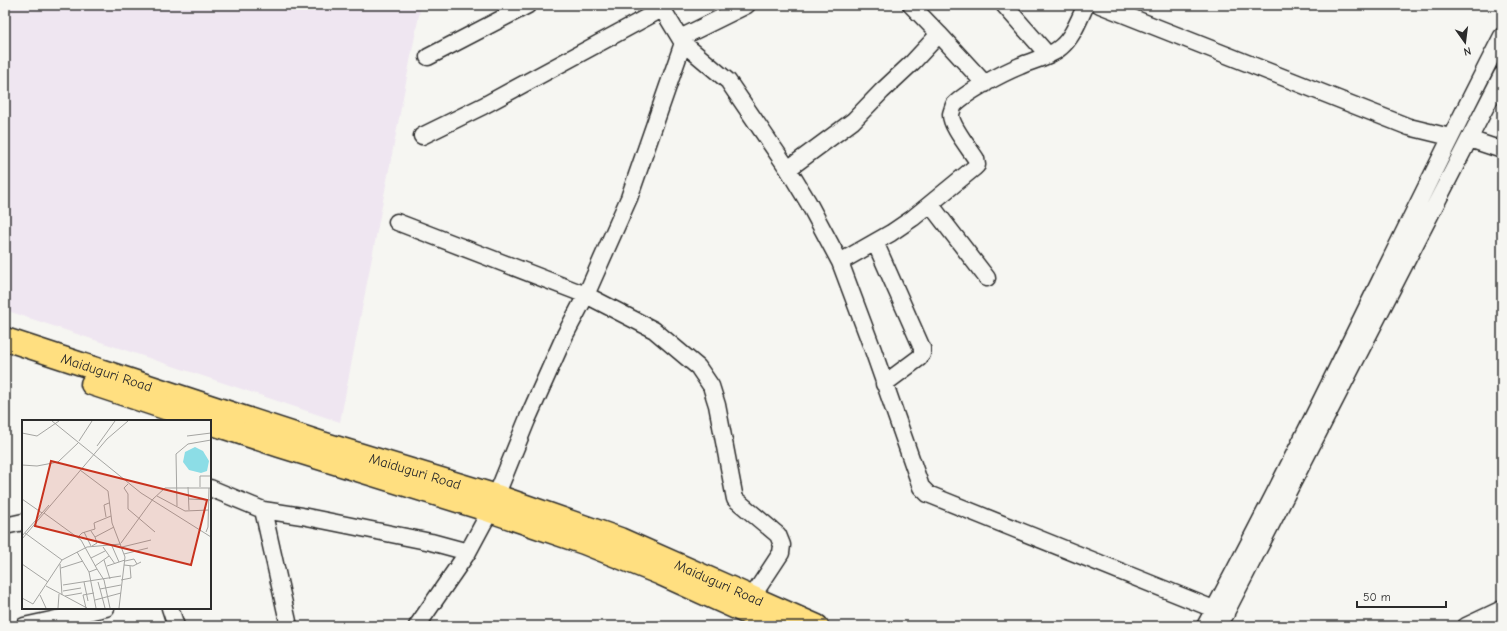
<svg xmlns="http://www.w3.org/2000/svg" width="1507" height="631" font-family="'Comic Neue',sans-serif">
	<style>
		.built { fill: #efe6f1 }
		.lines { fill: none; stroke-linecap: round; stroke-linejoin: round }
		.minor-casing { stroke: #2b2b2b; stroke-width: 19 }
		.highway-casing { stroke: #2b2b2b; stroke-width: 25 }
		.minor { stroke: #f6f6f2; stroke-width: 16 }
		.highway { stroke: #ffdf80; stroke-width: 22 }
		.labels { text-anchor: middle; stroke-width: 3.5; stroke-linejoin: round; paint-order: stroke }
		.street-label { font-size: 14px; fill: #2b2b2b; stroke: #f6f6f2 }
		.inset-road { fill: none; stroke: #a5a5a2; stroke-width: 1 }
		.view { fill: #c8321e; fill-opacity: 0.15; stroke: #c8321e; stroke-width: 2 }
		.inset-edge { fill: none; stroke: #2b2b2b; stroke-width: 2 }
	</style>
	<rect width="100%" height="100%" fill="#f6f6f2"/>
	<filter id="ink" filterUnits="userSpaceOnUse"><feTurbulence type="fractalNoise" baseFrequency=".025" numOctaves="2"/><feDisplacementMap in="SourceGraphic" scale="8" xChannelSelector="R" yChannelSelector="G"/><feConvolveMatrix kernelMatrix="1 2 1 2 8 2 1 2 1" color-interpolation-filters="sRGB"/></filter>
	<g filter="url(#ink)">
		<path class="built" d="M 5,5 L 421,5 L 340,422 L 5,310 Z"/>
		<g class="lines">
			<defs>
				<path id="minor" d="M 660,5 L 683,43 L 728,81 L 788,169 L 808,202 L 840,262 L 873,350 L 921,487 L 928,494 L 1226,614
					M 911,5 L 939,34
					M 1004,5 L 1048,55
					M 1100,5 L 1409,127 L 1450,137
					M 680,38 L 747,5
					M 428,57 L 528,5
					M 422,136 L 483,106 L 662,9
					M 1469,139 L 1502,150
					M 788,169 L 853,121 L 882,91 L 913,62 L 939,34 L 985,84
					M 930,204 L 987,278
					M 397,222 L 586,295 L 654,330 L 698,367 L 711,386 L 717,405 L 735,499 L 778,535 L 782,545 L 781,553 L 752,597
					M 875,242 L 922,348 L 922,354 L 919,358 L 884,384
					M 840,262 L 891,233 L 913,218 L 974,168 L 977,165 L 976,159 C 969,148 950,125 951,114 C 952,111 953,107 954,105 C 966,92 1003,73 1020,66 C 1033,60 1050,57 1061,47 C 1073,37 1079,19 1086,5
					M 210,488 L 263,510 L 302,516 L 431,542 L 468,552
					M 263,510 L 289,626
					M 5,526 L 23,522
					M 170,608 L 176,626
					M 24,626 L 106,608
					M 417,626 L 468,552 L 490,511 L 527,420 L 565,335 L 586,295 L 629,198 L 683,43
					M 1205,626 C 1310,432 1401,232 1502,36
					M 1219,626 L 1502,75
					M 1466,626 L 1502,609"/>
				<g id="highway">
					<path id="s1" d="M 5,339 L 322,443 L 497,496 L 620,539 L 817,626"/>
					<path d="M 92,384 L 204,421"/>
					<path d="M 210,423 L 280,446 L 490,511 L 584,543 L 661,574 L 776,626"/>
				</g>
			</defs>
			<use href="#minor" class="minor-casing"/>
			<use href="#highway" class="highway-casing"/>
			<use href="#minor" class="minor"/>
			<use href="#highway" class="highway"/>
		</g>
	</g>
	<g class="labels">
		<g class="street-label">
			<text dy="5" stroke="none"><textPath href="#s1" startOffset="107">Maiduguri Road</textPath></text>
			<text dy="5" stroke="none"><textPath href="#s1" startOffset="431">Maiduguri Road</textPath></text>
			<text dy="5" stroke="none"><textPath href="#s1" startOffset="755">Maiduguri Road</textPath></text>
		</g>
	</g>
	<g transform="translate(22 420)">
		<rect width="189" height="189" fill="#f6f6f2"/>
		<path d="M 173,27 L 181,31 L 187,41 L 185,51 L 179,53 L 167,50 L 161,42 L 163,32 Z" fill="#8cdde6"/>
		<path class="inset-road" d="M 30,1 L 119,73 L 189,117M 0,13 L 15,16 L 37,1M 165,16 L 189,13M 57,21 L 70,1M 75,26 L 93,1M 0,45 L 15,46 L 36,42 L 56,23M 58,50 L 86,71 L 90,103 L 103,137 L 97,188M 106,64 L 102,68 L 106,74 L 106,89 L 133,112M 166,67 L 167,90M 178,67 L 178,56 L 189,56M 135,76 L 163,91 L 187,90M 0,79 L 20,93M 167,79 L 189,80M 155,86 L 154,34 L 166,24 L 189,20M 22,93 L 59,120 L 75,149 L 67,152M 84,97 L 82,85 L 87,83M 69,111 L 73,117 L 92,107M 62,112 L 69,126M 184,112 L 186,107 L 187,68M 3,113 L 40,140M 0,116 L 27,85M 56,117 L 60,113 L 73,109 L 72,103 L 89,96M 0,119 L 85,19 L 106,1M 99,123 L 131,79 L 143,68 L 189,68M 70,126 L 75,123 L 73,117M 90,126 L 97,142M 81,127 L 93,144M 100,127 L 129,120M 55,132 L 67,152 L 74,188M 102,134 L 126,128M 69,138 L 83,131M 82,140 L 88,159M 103,141 L 112,139 L 115,144M 0,144 L 26,162M 38,144 L 40,175M 102,145 L 111,146 L 119,142M 73,146 L 87,136M 85,146 L 103,140M 39,148 L 61,141M 75,149 L 82,160 L 88,188M 99,160 L 109,158 L 108,146M 62,162 L 66,181M 76,162 L 78,169 L 99,165M 41,165 L 99,156M 24,166 L 65,188M 78,169 L 83,188M 41,171 L 59,168M 18,175 L 24,188M 43,176 L 60,173M 0,178 L 11,184 L 40,140 L 65,127 L 99,124M 73,180 L 99,173M 36,188 L 37,174M 64,188 L 61,175 L 72,173"/>
		<path class="view" d="M 29,41 L 185,80 L 169,145 L 13,106 Z"/>
		<rect width="189" height="189" class="inset-edge"/>
	</g>
	<rect width="1507" height="631" fill="none" stroke="#f6f6f2" stroke-width="20"/>
	<rect x="10" y="10" width="1487" height="611" fill="none" stroke="#2b2b2b" stroke-width="1.5" filter="url(#ink)"/>
	<g transform="translate(1465 42) rotate(166)" stroke="#f6f6f2" stroke-width="3" paint-order="stroke">
	<path d="M0-3L7 15L0 10L-7 15Z" fill="#2b2b2b"/>
	<text y="-6" font-size="11" font-weight="bold" text-anchor="middle" fill="#2b2b2b">N</text>
	</g>
	<path d="M1357 601v6h89v-6" fill="none" stroke="#2b2b2b" stroke-width="2"/>
	<text x="1363" y="601" font-size="12" fill="#2b2b2b" stroke="#f6f6f2" stroke-width="3" paint-order="stroke">50 m</text>
</svg>
